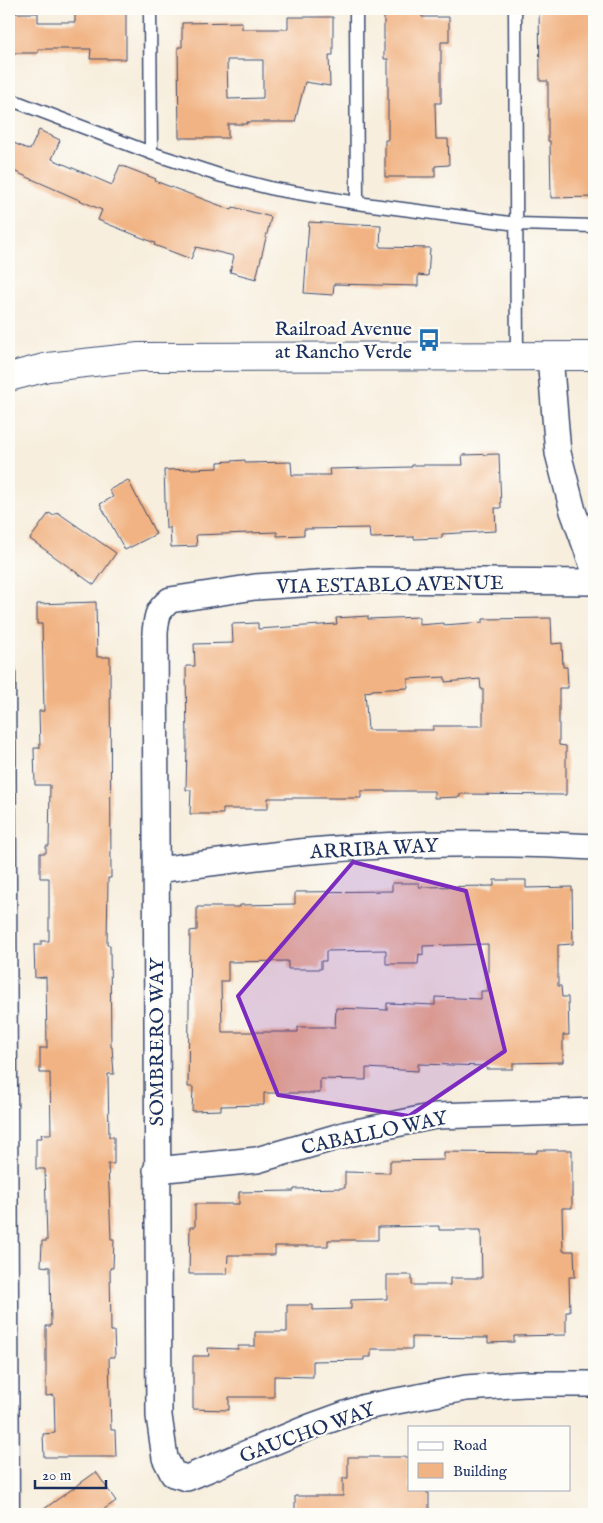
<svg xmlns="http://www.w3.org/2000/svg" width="603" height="1523" font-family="'IM FELL English',serif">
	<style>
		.building { fill: #f1b383; fill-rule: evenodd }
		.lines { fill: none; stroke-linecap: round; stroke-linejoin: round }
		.lane-casing { stroke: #3c4c71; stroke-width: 15 }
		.street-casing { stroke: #3c4c71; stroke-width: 28 }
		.secondary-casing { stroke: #3c4c71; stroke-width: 30 }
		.lane { stroke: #fff; stroke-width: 12 }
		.street { stroke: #fff; stroke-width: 25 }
		.secondary { stroke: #fff; stroke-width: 28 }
		.marked { fill: #7b2cbf; fill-opacity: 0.2; stroke: #7b2cbf; stroke-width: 4; stroke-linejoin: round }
		.labels { text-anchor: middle; stroke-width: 4.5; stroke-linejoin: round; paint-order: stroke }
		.poi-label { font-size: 20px; fill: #1b2f5e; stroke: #fdfcf7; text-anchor: end }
		.street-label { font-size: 20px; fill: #1b2f5e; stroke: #fdfcf7 }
	</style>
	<rect width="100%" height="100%" fill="#fdfcf7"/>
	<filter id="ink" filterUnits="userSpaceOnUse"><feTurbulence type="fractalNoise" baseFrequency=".02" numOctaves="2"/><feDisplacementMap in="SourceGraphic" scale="10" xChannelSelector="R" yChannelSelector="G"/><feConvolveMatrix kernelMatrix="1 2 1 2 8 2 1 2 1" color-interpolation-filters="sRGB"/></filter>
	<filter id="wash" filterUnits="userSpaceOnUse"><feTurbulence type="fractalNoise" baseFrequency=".0096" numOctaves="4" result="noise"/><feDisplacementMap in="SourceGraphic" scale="20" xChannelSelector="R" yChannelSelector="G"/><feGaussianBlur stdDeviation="1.12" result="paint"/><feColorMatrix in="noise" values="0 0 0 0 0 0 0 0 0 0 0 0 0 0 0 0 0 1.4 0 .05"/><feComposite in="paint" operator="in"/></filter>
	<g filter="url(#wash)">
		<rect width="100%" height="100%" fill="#f7eedd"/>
		<g id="blocks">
			<path class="building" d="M 393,9 L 422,9 L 422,17 L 449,17 L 449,42 L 441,42 L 441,103 L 435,103 L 436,139 L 448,139 L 449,165 L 435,166 L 435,177 L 385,177 L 385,140 L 388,140 L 388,59 L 384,59 L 384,15 L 393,15 Z
				M 539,9 L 594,9 L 594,197 L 551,198 L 550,141 L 548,141 L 548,81 L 540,81 Z
				M 75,10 L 126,10 L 126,59 L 90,59 L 91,49 L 38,49 L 38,53 L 9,53 L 9,13 L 38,13 L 38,22 L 75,22 Z
				M 288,17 L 333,17 L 333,55 L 329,55 L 330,86 L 305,82 L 295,122 L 247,122 L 247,124 L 228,124 L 228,138 L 179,138 L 178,47 L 182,47 L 182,23 L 242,22 L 242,29 L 288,29 ZM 227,60 L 263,60 L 263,98 L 228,99 Z
				M 39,130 L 60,140 L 52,159 L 112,185 L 120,165 L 156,179 L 155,181 L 232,210 L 233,207 L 271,217 L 256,279 L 230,272 L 234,256 L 196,247 L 191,259 L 154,245 L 155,243 L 98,220 L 102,210 L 9,169 L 9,141 L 30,150 Z
				M 309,222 L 358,225 L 358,224 L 381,225 L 380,247 L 430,248 L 428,276 L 418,275 L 418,286 L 334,284 L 333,295 L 304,293 Z
				M 499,454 L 501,508 L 495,508 L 496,531 L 442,534 L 442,538 L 414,539 L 414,537 L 370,538 L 369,528 L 304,529 L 304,535 L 277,536 L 277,532 L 196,535 L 197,546 L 171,547 L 170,527 L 166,529 L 164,470 L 218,468 L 218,462 L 245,460 L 245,463 L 291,462 L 292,475 L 330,475 L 329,469 L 412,467 L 412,465 L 463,465 L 462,455 Z
				M 128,480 L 156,534 L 125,550 L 100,504 L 113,497 L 109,490 Z
				M 57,512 L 116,553 L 94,585 L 30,539 L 49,513 L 54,516 Z
				M 96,602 L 97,657 L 110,657 L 111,878 L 108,878 L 107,945 L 110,945 L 111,1047 L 112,1047 L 114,1074 L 108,1074 L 109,1137 L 114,1137 L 114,1164 L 108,1164 L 111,1239 L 114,1239 L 113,1268 L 110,1268 L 111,1331 L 114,1331 L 115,1357 L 109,1357 L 111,1430 L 115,1430 L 116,1457 L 44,1457 L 43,1434 L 55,1433 L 54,1395 L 46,1396 L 46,1326 L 51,1326 L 50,1267 L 41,1266 L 42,1241 L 47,1241 L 45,1169 L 36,1169 L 36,1138 L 42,1138 L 41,1134 L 51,1134 L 50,1073 L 40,1073 L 40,1048 L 47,1048 L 46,977 L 35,978 L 34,945 L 41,945 L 41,941 L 49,941 L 49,878 L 40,878 L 40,853 L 46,853 L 46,846 L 49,846 L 50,785 L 35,785 L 34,748 L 40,748 L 39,711 L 44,711 L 42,624 L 37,624 L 37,604 Z
				M 368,616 L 368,619 L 419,617 L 419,625 L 444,623 L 444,625 L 483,622 L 483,619 L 551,618 L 552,644 L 562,643 L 563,667 L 567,667 L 568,688 L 559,688 L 559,745 L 566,746 L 566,795 L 460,794 L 460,797 L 434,798 L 434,791 L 361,791 L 361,798 L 268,798 L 268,809 L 223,809 L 223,814 L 190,814 L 191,790 L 186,790 L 187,745 L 186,666 L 195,666 L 194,644 L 233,643 L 232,624 L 258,623 L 258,629 L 337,624 L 336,618 ZM 445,677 L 445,682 L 480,679 L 481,689 L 483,689 L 483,726 L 433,726 L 433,730 L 368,730 L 365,692 L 372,691 L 372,690 L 408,688 L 408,679 Z
				M 494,880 L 526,880 L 526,888 L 572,887 L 573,944 L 558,945 L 558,986 L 561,986 L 562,997 L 568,997 L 569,1035 L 563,1035 L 563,1062 L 513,1063 L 513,1069 L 486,1069 L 486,1066 L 418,1064 L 418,1071 L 366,1068 L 366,1080 L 320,1079 L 320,1093 L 264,1093 L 264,1105 L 221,1106 L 221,1110 L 192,1111 L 193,1087 L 188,1087 L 190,931 L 197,930 L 197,907 L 240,907 L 240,905 L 295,904 L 295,892 L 392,891 L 392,883 L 419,883 L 419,887 L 494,886 ZM 488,944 L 488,991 L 481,991 L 481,999 L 435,997 L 435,1005 L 387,1003 L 387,1010 L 336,1008 L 335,1027 L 298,1027 L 298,1032 L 222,1032 L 221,981 L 228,981 L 228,962 L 288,961 L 288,969 L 321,969 L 321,961 L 326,961 L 326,951 L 386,950 L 386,964 L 418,964 L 419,954 L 423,955 L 423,946 Z
				M 537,1150 L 572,1150 L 572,1208 L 562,1208 L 563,1251 L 574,1251 L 575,1277 L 569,1277 L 570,1312 L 566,1312 L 566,1335 L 514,1336 L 514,1342 L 488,1343 L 488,1338 L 412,1337 L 412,1349 L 371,1349 L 371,1357 L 364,1357 L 364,1360 L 313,1361 L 313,1377 L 274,1376 L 274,1397 L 229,1397 L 229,1410 L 193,1409 L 193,1356 L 209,1356 L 208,1348 L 238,1349 L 238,1346 L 255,1346 L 255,1332 L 287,1332 L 287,1305 L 313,1305 L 313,1310 L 351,1309 L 351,1300 L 387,1299 L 387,1275 L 412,1275 L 412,1285 L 450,1285 L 450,1278 L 482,1278 L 481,1230 L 439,1230 L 439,1226 L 378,1227 L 378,1240 L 328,1240 L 328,1246 L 275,1246 L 275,1255 L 228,1255 L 227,1274 L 189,1274 L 190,1227 L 195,1227 L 195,1204 L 239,1204 L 239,1192 L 294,1191 L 294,1189 L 345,1188 L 345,1172 L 390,1173 L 390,1161 L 444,1160 L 444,1152 L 537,1153 Z
				M 348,1457 L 409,1457 L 409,1489 L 427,1489 L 427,1493 L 429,1493 L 429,1514 L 295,1514 L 295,1496 L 343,1496 L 343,1478 L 348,1478 Z
				M 96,1472 L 116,1501 L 97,1514 L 37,1514 Z"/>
		</g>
	</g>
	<g filter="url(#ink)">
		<use href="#blocks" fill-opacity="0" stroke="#3c4c71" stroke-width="1"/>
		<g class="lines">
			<defs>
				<path id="lane" d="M 150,9 L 151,153
					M 356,9 L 357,203
					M 515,9 L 517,357
					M 9,99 L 151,153 L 222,176 L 274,189 L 357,203 L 517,224 L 594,226
					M 9,669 L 13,1514"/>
				<path id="street" d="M 550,356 L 558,453 L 573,511 L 594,569
					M 594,582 L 362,580 L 255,587 L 170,600 C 157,611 157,615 155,632 L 159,1416 L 165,1458 L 173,1474 L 187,1478 L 310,1427 L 365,1407 L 466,1388 L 525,1384 L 594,1384
					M 156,870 C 207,864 258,856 310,851 C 404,842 500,842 594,847
					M 156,1170 L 257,1160 L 347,1134 L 435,1116 L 594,1111"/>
				<path id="secondary" d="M 9,377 L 48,367 L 139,357 L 594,356"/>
			</defs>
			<use href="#lane" class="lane-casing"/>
			<use href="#street" class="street-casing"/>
			<use href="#secondary" class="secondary-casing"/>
			<use href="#lane" class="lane"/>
			<use href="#street" class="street"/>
			<use href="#secondary" class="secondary"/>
		</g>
	</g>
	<path class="marked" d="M 353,862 L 466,891 L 505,1051 L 409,1116 L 278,1095 L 238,996 Z"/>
	<defs>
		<symbol id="bus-bare" viewBox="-9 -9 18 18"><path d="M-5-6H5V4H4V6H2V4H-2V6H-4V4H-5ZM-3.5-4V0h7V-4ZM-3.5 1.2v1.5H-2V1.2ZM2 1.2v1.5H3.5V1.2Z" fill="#1f6fb2" stroke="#fdfcf7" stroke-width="2.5" paint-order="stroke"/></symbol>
	</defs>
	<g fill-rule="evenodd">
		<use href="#bus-bare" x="413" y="324" width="32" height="32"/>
	</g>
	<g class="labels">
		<g class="poi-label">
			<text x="412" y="335">Railroad Avenue<tspan x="412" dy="23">at Rancho Verde</tspan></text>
		</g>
		<g class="street-label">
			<text transform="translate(390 584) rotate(-1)" y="7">VIA ESTABLO AVENUE</text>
			<text transform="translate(374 848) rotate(-3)" y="7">ARRIBA WAY</text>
			<text transform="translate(156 1042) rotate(-90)" y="7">SOMBRERO WAY</text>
			<text transform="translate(374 1132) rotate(-12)" y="7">CABALLO WAY</text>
			<text transform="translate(307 1432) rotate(-20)" y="7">GAUCHO WAY</text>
		</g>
	</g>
	<rect width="603" height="1523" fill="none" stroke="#fdfcf7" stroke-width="30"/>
	<rect x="408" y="1426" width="162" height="65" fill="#fdfcf7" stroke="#a3aaba"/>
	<rect x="418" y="1442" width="25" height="8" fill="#ffffff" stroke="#a3aaba"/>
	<text x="453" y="1450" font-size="15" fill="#1b2f5e">Road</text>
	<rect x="418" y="1463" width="25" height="15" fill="#f1b383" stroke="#a3aaba"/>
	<text x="453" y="1476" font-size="15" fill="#1b2f5e">Building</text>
	<path d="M35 1480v8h71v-8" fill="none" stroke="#1b2f5e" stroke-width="2.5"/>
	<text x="42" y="1480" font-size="15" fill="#1b2f5e" stroke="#fdfcf7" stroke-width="4" paint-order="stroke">20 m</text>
</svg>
